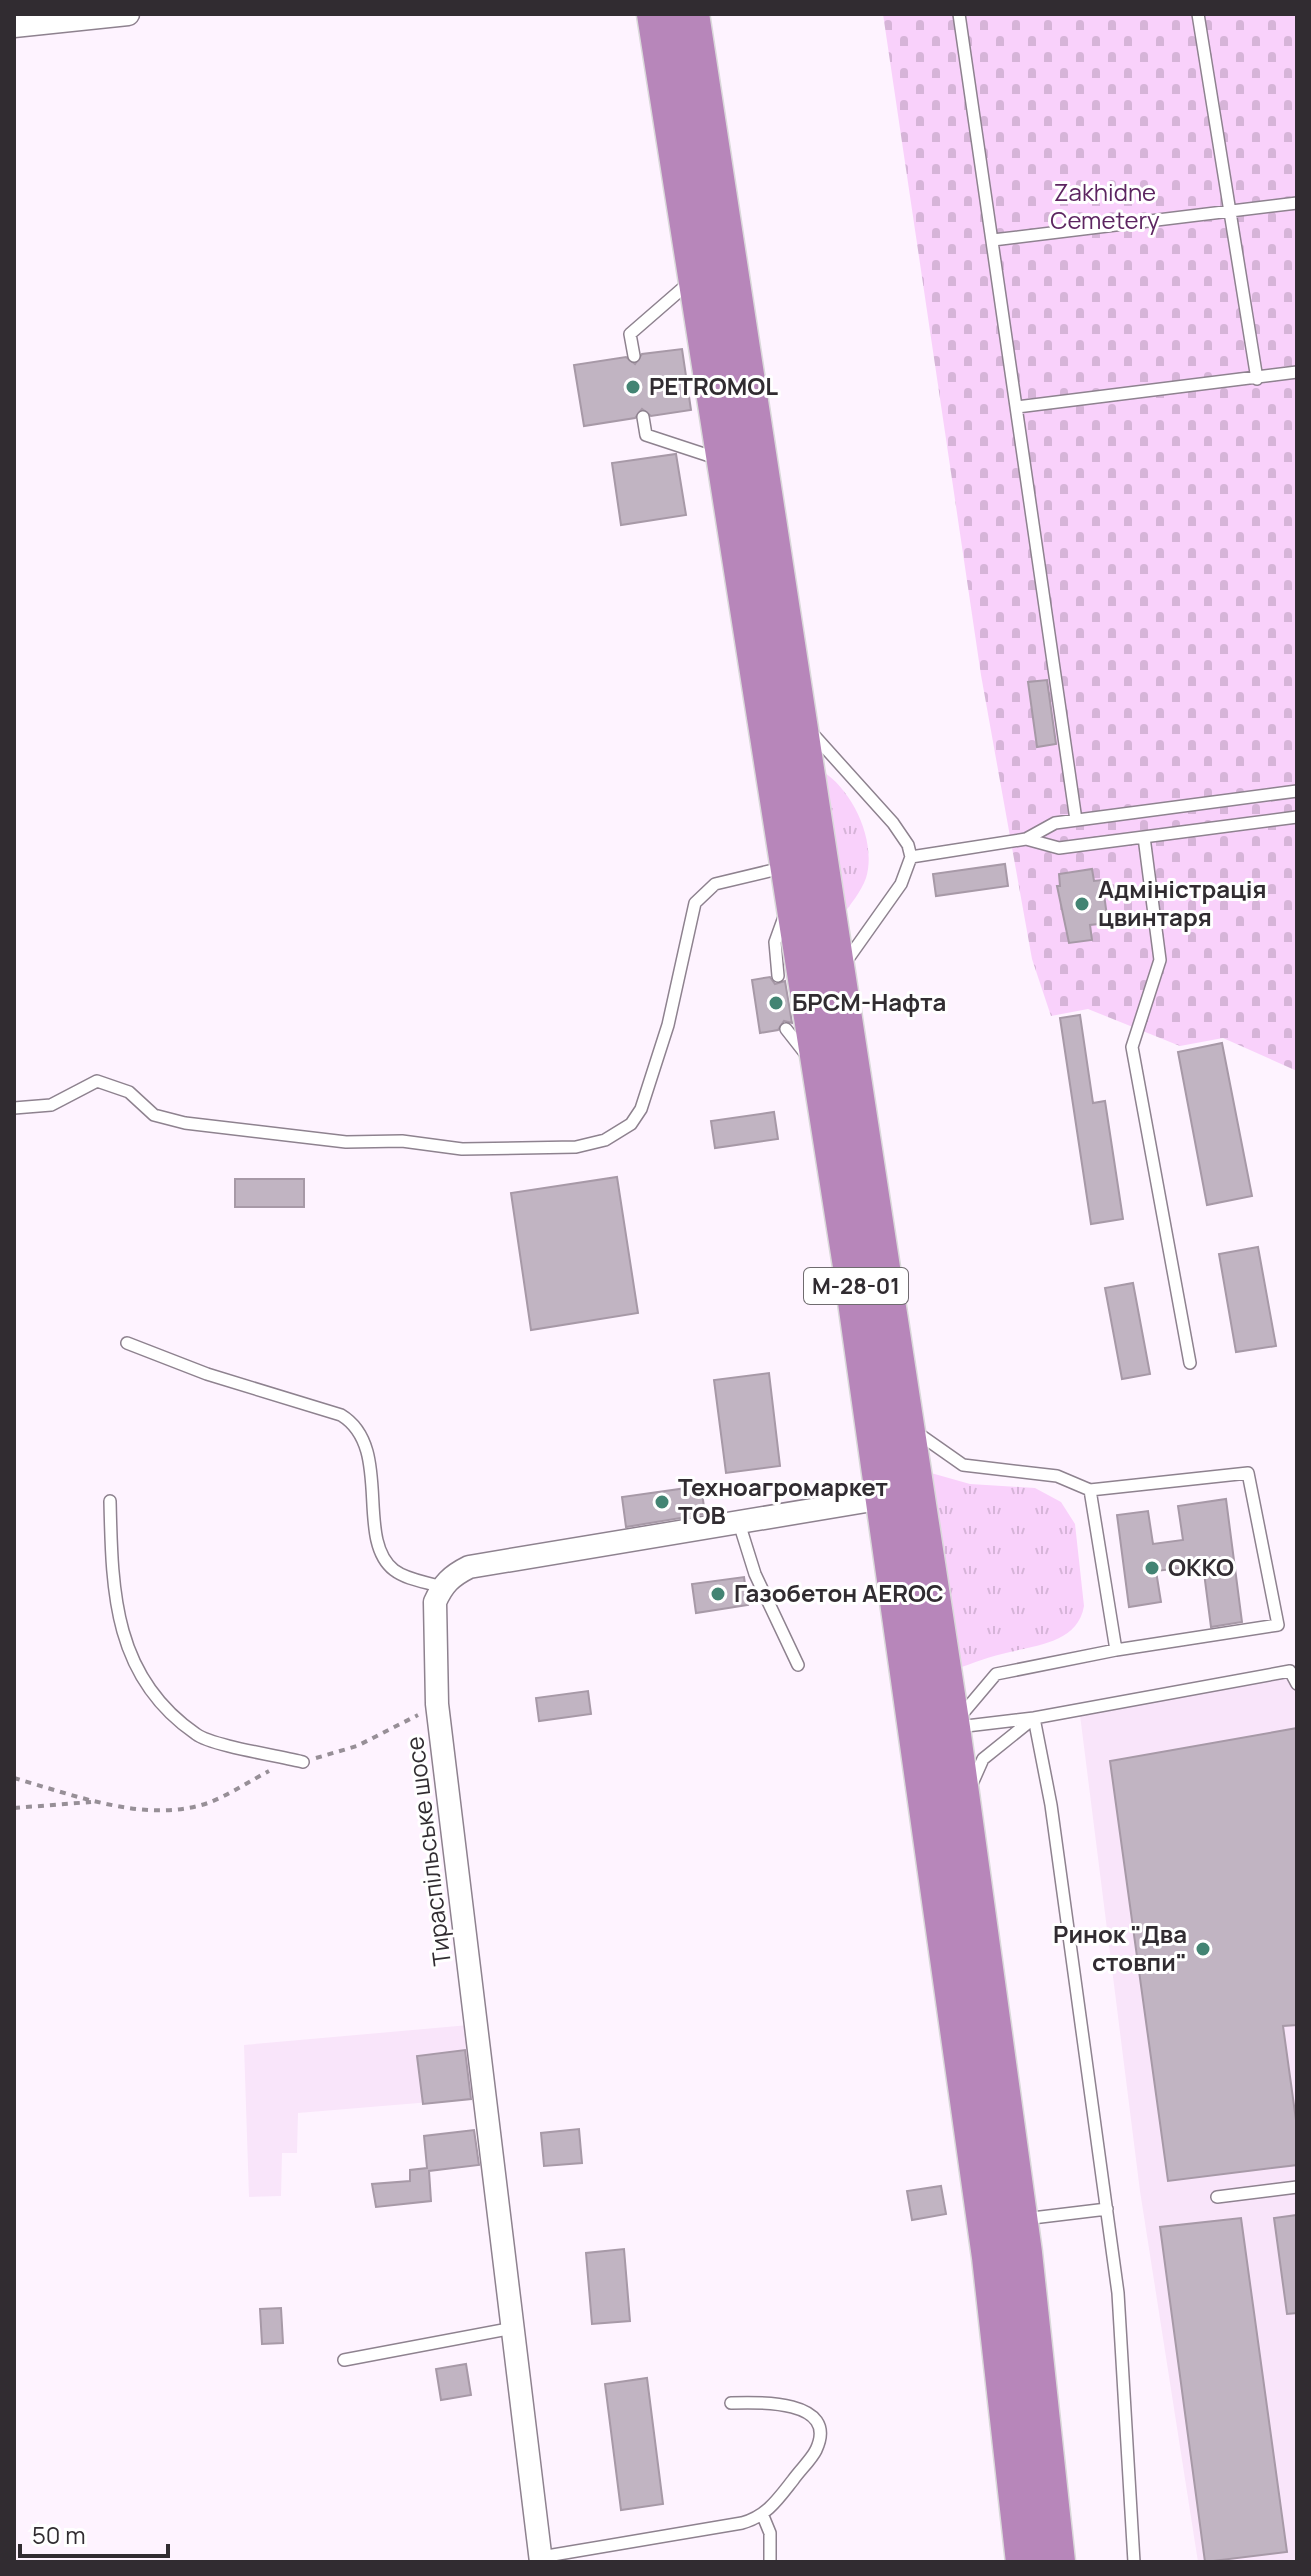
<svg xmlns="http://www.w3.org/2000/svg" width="1311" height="2576" font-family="Manrope,sans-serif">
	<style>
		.built { fill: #f9e5fa }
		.grass { fill: url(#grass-tufts) }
		.cemetery { fill: url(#cemetery-stones) }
		.building { fill: #c1b4c2; stroke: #a799a7; stroke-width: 2 }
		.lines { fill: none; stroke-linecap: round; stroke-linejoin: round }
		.lane-casing { stroke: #8e828f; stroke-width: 14 }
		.street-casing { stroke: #8e828f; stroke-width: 25 }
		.highway-casing { stroke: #dad9da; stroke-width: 43 }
		.path { stroke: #978f97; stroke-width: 4; stroke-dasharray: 6 6; stroke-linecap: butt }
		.lane { stroke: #fff; stroke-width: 11 }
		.street { stroke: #fff; stroke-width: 22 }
		.highway { stroke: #b786ba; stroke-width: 40 }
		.poi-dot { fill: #438473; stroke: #fff; stroke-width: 3 }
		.labels { text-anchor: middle; stroke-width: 6; stroke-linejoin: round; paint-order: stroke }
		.shield { fill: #fff; stroke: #6f6b6f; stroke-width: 2 }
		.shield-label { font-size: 22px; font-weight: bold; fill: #312c31 }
		.park-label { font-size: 24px; fill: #5d2561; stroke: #fff }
		.poi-label { font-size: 24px; font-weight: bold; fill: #312c31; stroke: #fff; text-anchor: start }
		.street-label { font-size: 24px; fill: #312c31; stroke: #fff }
	</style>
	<defs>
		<pattern id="grass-tufts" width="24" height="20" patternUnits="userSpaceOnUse" patternTransform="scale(2)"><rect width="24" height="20" fill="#f9d1fb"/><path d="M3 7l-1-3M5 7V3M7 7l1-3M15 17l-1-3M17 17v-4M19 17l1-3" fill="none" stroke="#d6b4d8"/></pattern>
		<pattern id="cemetery-stones" width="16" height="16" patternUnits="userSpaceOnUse" patternTransform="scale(2)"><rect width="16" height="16" fill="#f9d1fb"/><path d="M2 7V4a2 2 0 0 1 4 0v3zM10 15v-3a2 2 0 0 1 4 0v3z" fill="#d6b4d8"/></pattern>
	</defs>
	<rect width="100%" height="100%" fill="#fef3ff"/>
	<path class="built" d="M 1297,1669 L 1297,2562 L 1198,2562 L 1140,2191 L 1079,1707 Z
		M 469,2025 L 479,2098 L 298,2113 L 297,2153 L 282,2153 L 281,2196 L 249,2197 L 244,2045 Z"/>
	<path class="grass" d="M 822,771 C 853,790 877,842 866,878 C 861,892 850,905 842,916 Z
		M 924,1471 L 970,1484 L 1035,1488 L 1061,1502 L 1075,1524 L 1084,1606 C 1078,1642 1038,1645 1010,1652 C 991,1656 973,1663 956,1669 Z"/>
	<path class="cemetery" d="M 883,14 L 1297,14 L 1297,1071 L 1223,1038 L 1180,1046 L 1088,1009 L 1051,1016 L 1032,959 L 981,675 Z"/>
	<path class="building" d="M 682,349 L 691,410 L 651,416 L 642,409 L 635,418 L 584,426 L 574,365 L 626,357 L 635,364 L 642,354 Z
		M 676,454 L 686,515 L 621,525 L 612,463 Z
		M 1047,680 L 1056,744 L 1037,747 L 1028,682 Z
		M 1005,864 L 1008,886 L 936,896 L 933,874 Z
		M 1092,869 L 1094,881 L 1102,880 L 1108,923 L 1090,925 L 1092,940 L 1069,943 L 1057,886 L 1060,886 L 1059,874 Z
		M 770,977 L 775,984 L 785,981 L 792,1023 L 784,1021 L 778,1030 L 760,1033 L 752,980 Z
		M 1080,1015 L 1093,1103 L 1105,1101 L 1123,1219 L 1091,1224 L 1060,1018 Z
		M 1222,1043 L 1252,1196 L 1207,1205 L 1178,1052 Z
		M 774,1112 L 778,1139 L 715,1148 L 711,1121 Z
		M 617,1177 L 638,1313 L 531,1330 L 511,1193 Z
		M 235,1179 L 304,1179 L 304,1207 L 235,1207 Z
		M 1258,1247 L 1276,1346 L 1236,1352 L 1219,1254 Z
		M 1133,1283 L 1150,1374 L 1122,1379 L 1105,1288 Z
		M 769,1373 L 780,1466 L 726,1473 L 714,1380 Z
		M 701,1486 L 705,1514 L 626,1527 L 622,1497 Z
		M 1226,1499 L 1242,1622 L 1211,1627 L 1203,1565 L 1156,1571 L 1161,1602 L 1129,1607 L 1117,1515 L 1148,1511 L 1153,1544 L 1183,1540 L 1178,1506 Z
		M 744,1577 L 748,1605 L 696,1613 L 692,1584 Z
		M 588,1691 L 591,1714 L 539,1721 L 536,1698 Z
		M 1297,1728 L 1297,2025 L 1283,2026 L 1297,2127 L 1297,2165 L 1168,2181 L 1110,1761 Z
		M 465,2050 L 471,2099 L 423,2104 L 417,2056 Z
		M 579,2129 L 582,2163 L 544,2166 L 541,2133 Z
		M 474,2130 L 479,2165 L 429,2171 L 431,2201 L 376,2207 L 372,2184 L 410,2181 L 410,2170 L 427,2168 L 424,2136 Z
		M 941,2186 L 946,2214 L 912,2220 L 907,2191 Z
		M 1297,2215 L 1297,2313 L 1287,2314 L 1274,2218 Z
		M 1241,2218 L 1287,2552 L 1205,2562 L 1160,2227 Z
		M 624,2249 L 630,2321 L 592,2324 L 586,2253 Z
		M 281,2308 L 283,2343 L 262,2344 L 260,2309 Z
		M 466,2364 L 471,2395 L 441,2400 L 436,2369 Z
		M 647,2378 L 663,2504 L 621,2510 L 605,2384 Z"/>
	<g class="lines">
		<defs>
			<path id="lane" d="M 959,14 L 1076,820
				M 1198,14 L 1257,379
				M 993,240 L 1297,203
				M 634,356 L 630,334 L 691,281
				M 1017,407 L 1297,372
				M 643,417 L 646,435 L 719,459
				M 811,732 L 893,823 L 908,845 L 911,857 L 901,884 L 845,963
				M 1144,837 L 1160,960 L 1132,1047 L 1190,1363
				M 1026,839 L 1059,848 L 1297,817
				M 911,857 L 1026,839 L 1055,823 L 1297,791
				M 778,976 L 775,942 L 784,917
				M 786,1029 L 808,1057
				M 14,1108 L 51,1105 L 97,1081 L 129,1092 L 154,1115 L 185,1123 L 346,1142 L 402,1141 L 462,1149 L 576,1147 L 605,1140 L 631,1124 L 641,1109 L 668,1025 L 695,903 L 715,884 L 782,868
				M 127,1343 L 207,1374 L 341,1415 C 394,1447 354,1539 394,1570 C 407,1580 427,1582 442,1587
				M 916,1432 L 963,1465 L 1057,1476 L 1090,1490 L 1116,1650 L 996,1674 L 958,1719
				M 1090,1490 L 1248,1473 L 1278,1625 L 1116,1650
				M 110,1501 C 112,1591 113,1677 196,1734 C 212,1746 280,1756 303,1762
				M 739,1523 L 755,1574 L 798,1665
				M 1034,1718 L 1051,1805 L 1118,2293 L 1134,2562
				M 958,1727 L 1034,1718 L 1290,1671 L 1297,1684
				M 971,1786 L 983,1759 L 1034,1718
				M 1217,2197 L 1297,2187
				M 1024,2219 L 1107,2209
				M 344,2360 L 513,2328
				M 763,2516 L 770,2533 L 770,2562
				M 541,2557 L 742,2523 C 767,2516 778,2499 793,2480 C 800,2470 811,2460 816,2450 C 840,2399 757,2402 731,2403"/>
			<path id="street" d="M 14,26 L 128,14
				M 541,2562 L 437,1704 L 435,1602 C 443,1584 451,1576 469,1567 L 884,1498"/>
			<path id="highway" d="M 657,14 L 853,1266 L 992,2257 L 1026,2562
				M 689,14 L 950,1728 L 1022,2253 L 1055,2562"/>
		</defs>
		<use href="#lane" class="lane-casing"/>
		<use href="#street" class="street-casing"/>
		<use href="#highway" class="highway-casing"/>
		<path class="path" d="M 316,1758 L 357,1746 L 418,1715
			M 14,1778 C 74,1795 146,1824 208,1803 C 229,1795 250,1781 269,1771
			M 14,1808 L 91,1802"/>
		<use href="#lane" class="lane"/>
		<use href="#street" class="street"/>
		<use href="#highway" class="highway"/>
	</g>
	<g class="poi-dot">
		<circle cx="633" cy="387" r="8"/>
		<circle cx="1082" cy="904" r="8"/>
		<circle cx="776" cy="1003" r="8"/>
		<circle cx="662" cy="1502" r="8"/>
		<circle cx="1152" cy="1568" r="8"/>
		<circle cx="718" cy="1594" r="8"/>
		<circle cx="1203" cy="1949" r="8"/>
	</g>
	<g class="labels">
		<rect class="shield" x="804" y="1268" width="104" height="36" rx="6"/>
		<g class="shield-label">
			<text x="856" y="1294">М-28-01</text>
		</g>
		<g class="park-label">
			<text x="1105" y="201">Zakhidne<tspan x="1105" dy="28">Cemetery</tspan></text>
		</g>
		<g class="poi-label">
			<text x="649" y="395">PETROMOL</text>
			<text x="1098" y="898">Адміністрація<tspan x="1098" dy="28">цвинтаря</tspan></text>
			<text x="792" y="1011">БРСМ-Нафта</text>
			<text x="678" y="1496">Техноагромаркет<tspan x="678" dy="28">ТОВ</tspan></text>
			<text x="1168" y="1576">ОККО</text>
			<text x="734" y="1602">Газобетон AEROC</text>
			<text x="1187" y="1943" text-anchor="end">Ринок "Два<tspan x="1187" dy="28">стовпи"</tspan></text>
		</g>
		<g class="street-label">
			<text transform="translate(429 1851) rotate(-97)" y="8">Тираспільське шосе</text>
		</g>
	</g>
	<rect width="1311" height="2576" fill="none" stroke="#312c31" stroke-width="32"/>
	<path d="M20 2544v12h148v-12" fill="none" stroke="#312c31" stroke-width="4"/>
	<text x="32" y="2544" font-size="24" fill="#312c31" stroke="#ffffff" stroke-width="6" paint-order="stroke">50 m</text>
</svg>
